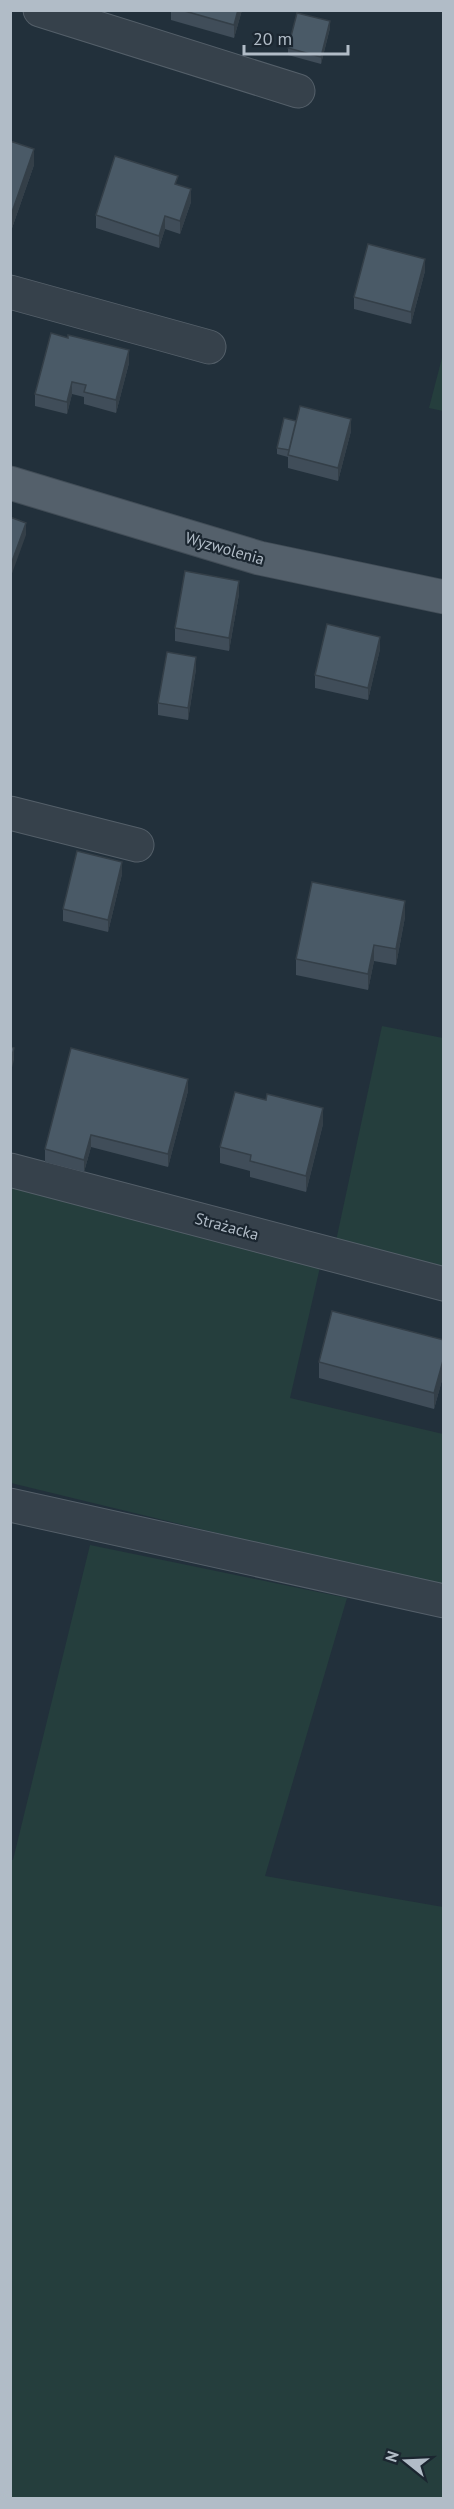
<svg xmlns="http://www.w3.org/2000/svg" width="454" height="2509" font-family="'PT Sans',sans-serif">
	<style>
		.green { fill: #253e3d }
		.lines { fill: none; stroke-linecap: round; stroke-linejoin: round }
		.minor-casing { stroke: #545f69; stroke-width: 35 }
		.major-casing { stroke: #424d57; stroke-width: 35 }
		.minor { stroke: #36414b; stroke-width: 33 }
		.major { stroke: #54606b; stroke-width: 33 }
		.wall { fill: #404d59 }
		.shaded-wall { fill: #343f48 }
		.building { fill: #4a5a67; stroke: #343f48; stroke-width: 1.5 }
		.labels { text-anchor: middle; stroke-width: 4.5; stroke-linejoin: round; paint-order: stroke }
		.street-label { font-size: 16px; fill: #b1bcc7; stroke: #1b2630 }
	</style>
	<rect width="100%" height="100%" fill="#22303b"/>
	<path class="green" d="M 443,354 L 443,411 L 429,408 Z
		M 382,1026 L 443,1038 L 443,1267 L 336,1241 Z
		M 10,1187 L 320,1267 L 290,1398 L 443,1434 L 443,1588 L 11,1483 Z
		M 90,1545 L 347,1598 L 265,1876 L 443,1907 L 443,2498 L 11,2498 L 11,1860 L 13,1860 Z"/>
	<g class="lines">
		<defs>
			<path id="minor" d="M 40,10 L 298,91
				M 10,292 L 209,347
				M 10,813 L 137,845
				M 10,1170 L 444,1284
				M 10,1505 L 444,1601"/>
			<path id="major" d="M 10,483 L 259,558 L 444,597"/>
		</defs>
		<use href="#minor" class="minor-casing"/>
		<use href="#major" class="major-casing"/>
		<use href="#minor" class="minor"/>
		<use href="#major" class="major"/>
	</g>
	<path class="wall" d="M 171,10 L 242,10 L 234,38 L 171,20 Z
		M 330,28 L 321,64 L 288,55 L 288,48 Z
		M 10,141 L 34,165 L 11,231 L 10,231 Z
		M 178,185 L 191,202 L 180,234 L 165,229 L 159,248 L 96,228 L 96,215 Z
		M 425,271 L 411,324 L 354,309 L 354,297 Z
		M 129,363 L 116,413 L 84,404 L 84,397 L 72,394 L 67,414 L 35,406 L 35,394 Z
		M 296,421 L 351,431 L 338,481 L 288,468 L 288,457 L 277,454 L 277,448 Z
		M 239,594 L 229,651 L 175,641 L 175,628 Z
		M 380,649 L 368,700 L 315,688 L 315,675 Z
		M 196,669 L 188,720 L 158,715 L 158,703 Z
		M 122,874 L 108,932 L 63,921 L 63,909 Z
		M 405,917 L 396,965 L 374,961 L 368,990 L 296,975 L 296,959 Z
		M 188,1091 L 168,1167 L 91,1147 L 84,1172 L 45,1162 L 45,1149 Z
		M 323,1124 L 306,1192 L 250,1177 L 250,1171 L 220,1163 L 220,1147 Z
		M 444,1340 L 444,1373 L 434,1409 L 319,1378 L 319,1362 Z"/>
	<path class="shaded-wall" d="M 238,10 L 242,10 L 234,38 L 234,25 Z
		M 330,21 L 330,28 L 321,64 L 321,57 Z
		M 34,149 L 34,165 L 11,231 L 11,215 Z
		M 191,189 L 191,202 L 180,234 L 180,221 Z
		M 165,216 L 165,229 L 159,248 L 159,236 Z
		M 425,259 L 425,271 L 411,324 L 411,312 Z
		M 129,350 L 129,363 L 116,413 L 116,400 Z
		M 72,382 L 72,394 L 67,414 L 67,402 Z
		M 351,419 L 351,431 L 338,481 L 338,468 Z
		M 26,523 L 26,535 L 10,579 L 10,567 Z
		M 239,581 L 239,594 L 229,651 L 229,638 Z
		M 380,637 L 380,649 L 368,700 L 368,688 Z
		M 196,657 L 196,669 L 188,720 L 188,708 Z
		M 122,862 L 122,874 L 108,932 L 108,920 Z
		M 405,901 L 405,917 L 396,965 L 396,949 Z
		M 374,945 L 374,961 L 368,990 L 368,974 Z
		M 14,1048 L 14,1060 L 10,1075 L 10,1063 Z
		M 188,1079 L 188,1091 L 168,1167 L 168,1154 Z
		M 323,1108 L 323,1124 L 306,1192 L 306,1176 Z
		M 91,1135 L 91,1147 L 84,1172 L 84,1160 Z
		M 444,1357 L 444,1373 L 434,1409 L 434,1393 Z"/>
	<path class="building" d="M 181,10 L 238,10 L 234,25 Z
		M 297,13 L 330,21 L 321,57 L 288,48 Z
		M 10,141 L 34,149 L 11,215 L 10,215 Z
		M 115,156 L 178,176 L 175,184 L 191,189 L 180,221 L 165,216 L 159,236 L 96,215 Z
		M 368,244 L 425,259 L 411,312 L 354,297 Z
		M 51,333 L 68,338 L 68,335 L 129,350 L 116,400 L 84,392 L 86,385 L 72,382 L 67,402 L 35,394 Z
		M 300,406 L 351,419 L 338,468 L 288,455 Z
		M 284,418 L 296,421 L 289,450 L 277,448 Z
		M 10,517 L 26,523 L 10,567 Z
		M 185,571 L 239,581 L 229,638 L 175,628 Z
		M 327,624 L 380,637 L 368,688 L 315,675 Z
		M 167,652 L 196,657 L 188,708 L 158,703 Z
		M 77,851 L 122,862 L 108,920 L 63,909 Z
		M 312,882 L 405,901 L 396,949 L 374,945 L 368,974 L 296,959 Z
		M 10,1047 L 14,1048 L 10,1063 Z
		M 71,1048 L 188,1079 L 168,1154 L 91,1135 L 84,1160 L 45,1149 Z
		M 235,1092 L 266,1100 L 267,1094 L 323,1108 L 306,1176 L 250,1161 L 251,1155 L 220,1147 Z
		M 332,1311 L 444,1340 L 444,1357 L 434,1393 L 319,1362 Z"/>
	<g class="labels">
		<g class="street-label">
			<text transform="translate(225 548) rotate(16)" y="6">Wyzwolenia</text>
			<text transform="translate(227 1226) rotate(15)" y="6">Strażacka</text>
		</g>
	</g>
	<rect width="454" height="2509" fill="none" stroke="#b1bcc7" stroke-width="24"/>
	<g transform="translate(406 2461) rotate(288)" stroke="#1b2630" stroke-width="4.5" paint-order="stroke">
	<path d="M0-4.5L10 22L0 15L-10 22Z" fill="#b1bcc7"/>
	<text y="-9" font-size="16" font-weight="bold" text-anchor="middle" fill="#b1bcc7">N</text>
	</g>
	<path d="M244 45v9h104v-9" fill="none" stroke="#b1bcc7" stroke-width="3"/>
	<text x="253" y="45" font-size="18" fill="#b1bcc7" stroke="#1b2630" stroke-width="4.5" paint-order="stroke">20 m</text>
</svg>
